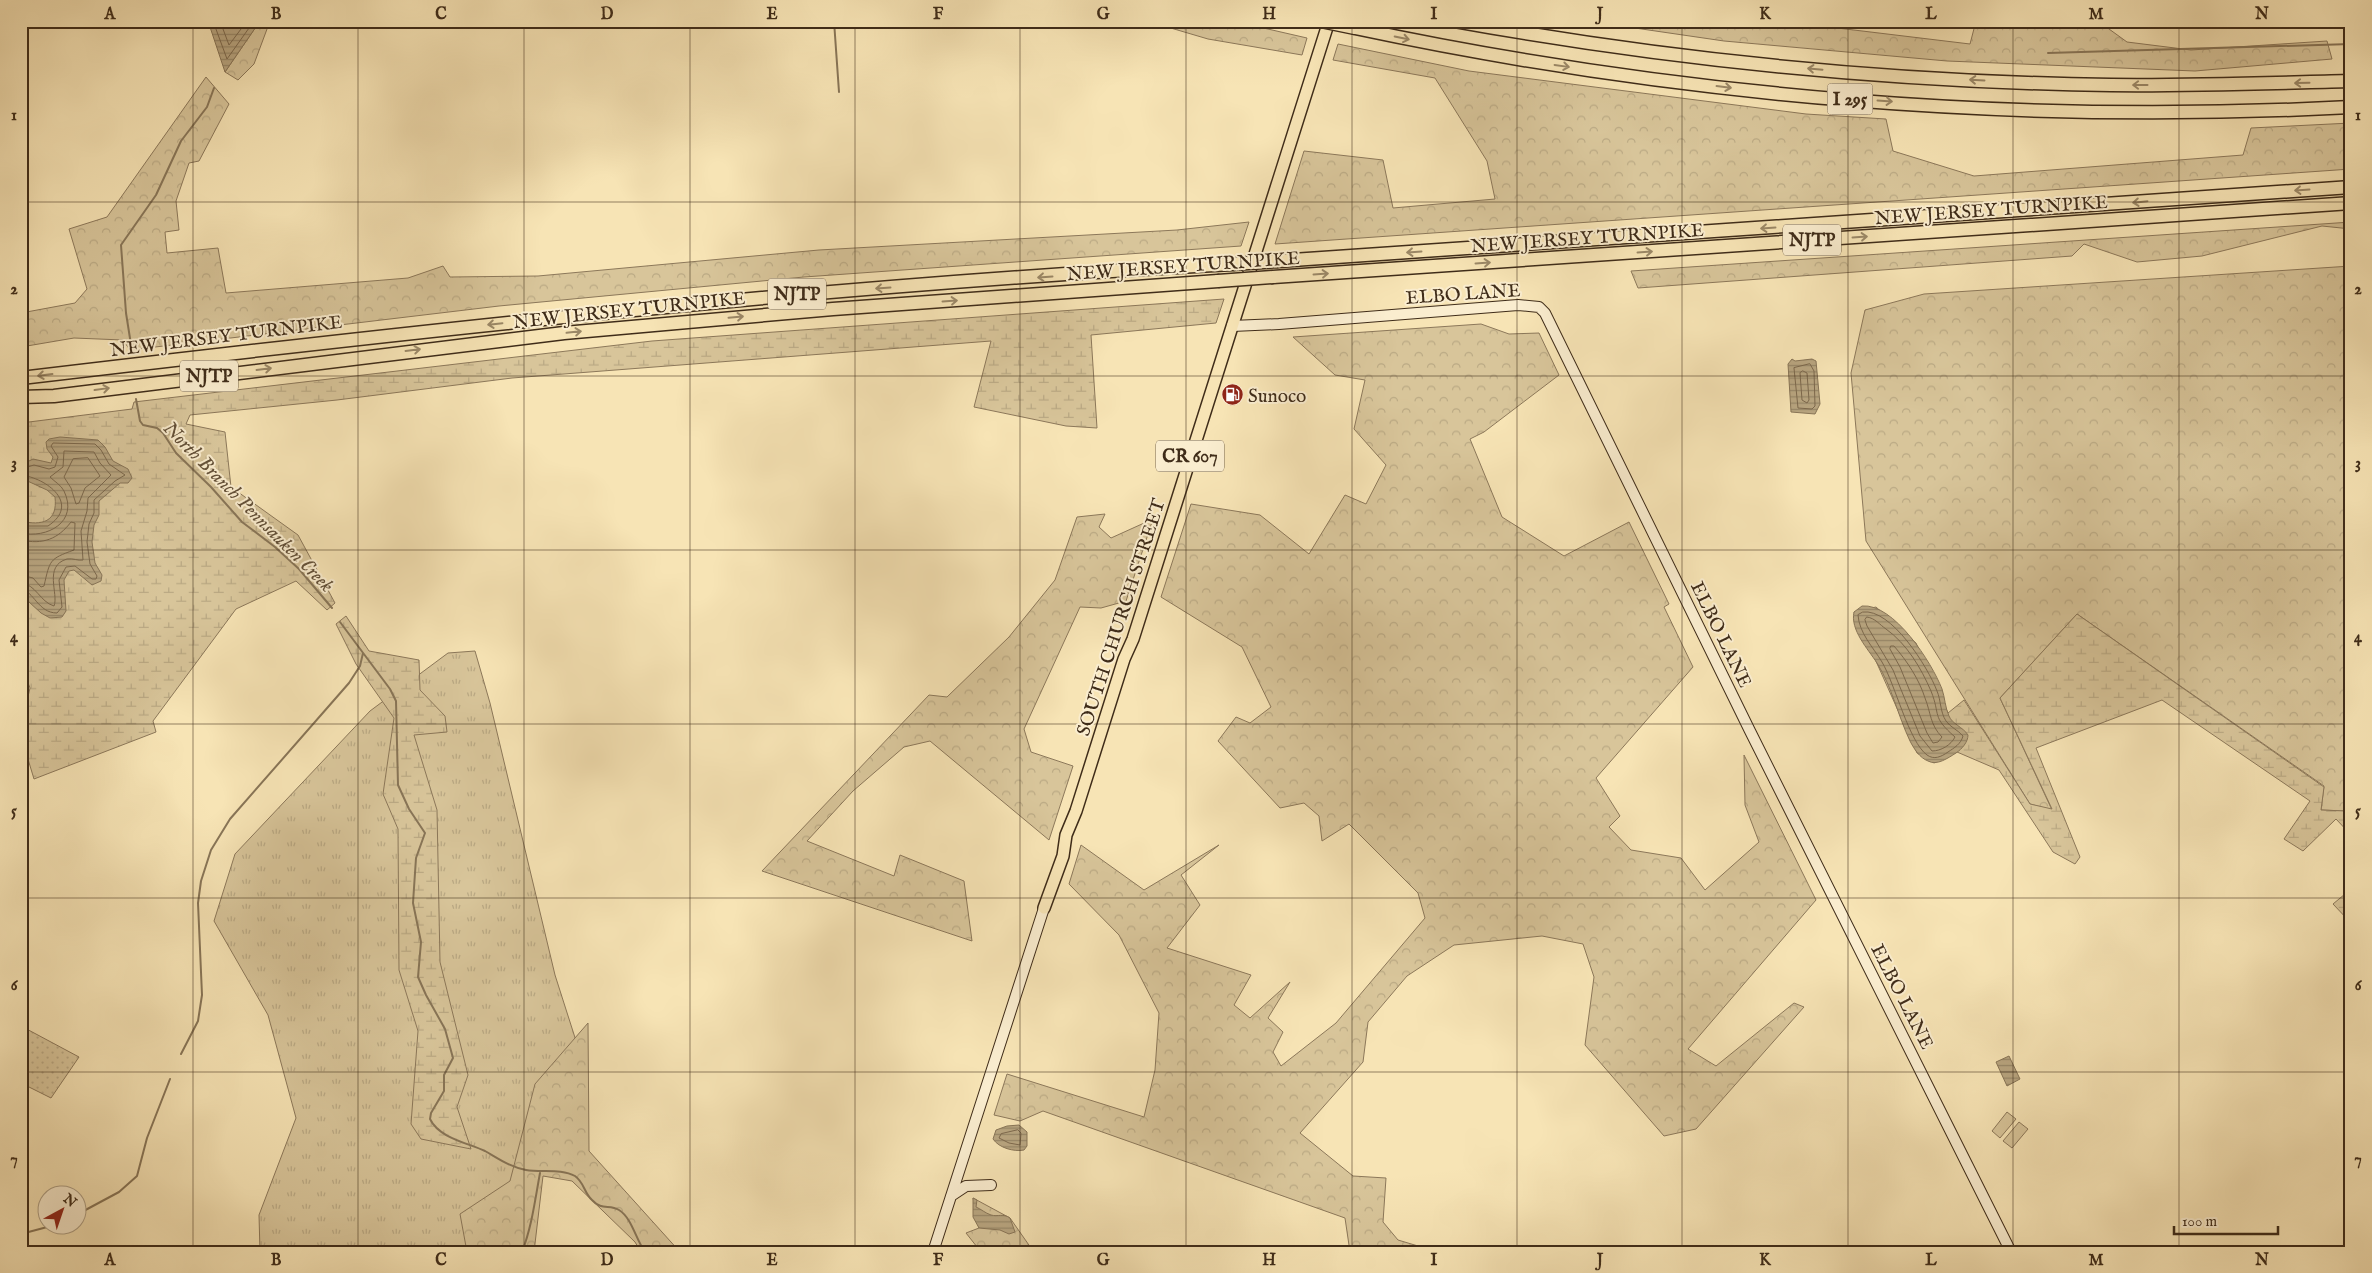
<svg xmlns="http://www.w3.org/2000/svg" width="2372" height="1273" font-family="'IM FELL English',serif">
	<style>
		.grass { fill: url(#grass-tufts); stroke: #8c785a }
		.forest { fill: url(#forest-crowns); stroke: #8c785a }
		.wetland { fill: url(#wetland-marsh); stroke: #8c785a }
		.park { fill: url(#park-dots); stroke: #8c785a }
		.pitch { fill: #d8c59a; stroke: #8c785a }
		.water { fill: url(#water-rules); stroke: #887557 }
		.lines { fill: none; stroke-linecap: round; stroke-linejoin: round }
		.shore { stroke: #7c684c; stroke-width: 1 }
		.stream { stroke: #887557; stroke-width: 2 }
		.secondary-casing { stroke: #3f2c19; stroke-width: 12 }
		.primary-casing { stroke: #3f2c19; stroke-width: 14 }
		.highway-casing { stroke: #3f2c19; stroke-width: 15 }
		.secondary { stroke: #faedcf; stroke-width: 10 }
		.primary { stroke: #f7e4b5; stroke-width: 11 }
		.highway { stroke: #f7e4b5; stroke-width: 12 }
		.highway-bridge-casing { stroke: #3f2c19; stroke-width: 15; stroke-linecap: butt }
		.highway-bridge { stroke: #f7e4b5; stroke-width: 12 }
		.oneway { stroke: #9b8867 }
		.grid { fill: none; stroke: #3f2c19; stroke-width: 1; stroke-opacity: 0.55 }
		.labels { text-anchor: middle; stroke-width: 4; stroke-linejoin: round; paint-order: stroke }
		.shield { fill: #faedcf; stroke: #776650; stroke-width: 1 }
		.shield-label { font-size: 18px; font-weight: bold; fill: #3f2c19 }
		.street-label { font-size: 19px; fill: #3f2c19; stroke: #faedcf }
		.poi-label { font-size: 19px; fill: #3f2c19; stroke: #faedcf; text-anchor: start }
		.water-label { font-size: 20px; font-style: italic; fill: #635038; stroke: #faedcf }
		.neatline { fill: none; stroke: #3f2c19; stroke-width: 2 }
		.grid-label { font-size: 16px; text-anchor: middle; font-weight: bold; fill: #3f2c19 }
	</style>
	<defs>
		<pattern id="grass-tufts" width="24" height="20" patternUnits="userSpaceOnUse" patternTransform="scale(1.25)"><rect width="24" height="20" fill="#d8c59a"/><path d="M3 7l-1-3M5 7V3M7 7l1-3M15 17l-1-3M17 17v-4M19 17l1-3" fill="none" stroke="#baa984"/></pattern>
		<pattern id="forest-crowns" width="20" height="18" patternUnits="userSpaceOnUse" patternTransform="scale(1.25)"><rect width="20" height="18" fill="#d8c59a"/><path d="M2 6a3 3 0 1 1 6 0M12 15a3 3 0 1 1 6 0" fill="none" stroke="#baa984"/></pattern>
		<pattern id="wetland-marsh" width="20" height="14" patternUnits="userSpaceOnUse" patternTransform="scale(1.25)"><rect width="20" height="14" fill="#d8c59a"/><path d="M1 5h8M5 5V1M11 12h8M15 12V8" fill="none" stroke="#baa984"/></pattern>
		<pattern id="park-dots" width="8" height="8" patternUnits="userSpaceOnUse" patternTransform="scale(1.25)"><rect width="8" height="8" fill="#d8c59a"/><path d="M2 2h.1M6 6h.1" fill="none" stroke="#baa984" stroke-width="1.8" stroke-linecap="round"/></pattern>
		<pattern id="water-rules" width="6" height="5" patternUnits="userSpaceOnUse" patternTransform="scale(1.25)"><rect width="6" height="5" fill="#b8a580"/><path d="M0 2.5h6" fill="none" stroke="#978768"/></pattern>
	</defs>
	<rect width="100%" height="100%" fill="#f7e4b5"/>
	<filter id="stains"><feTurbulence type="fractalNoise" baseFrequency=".004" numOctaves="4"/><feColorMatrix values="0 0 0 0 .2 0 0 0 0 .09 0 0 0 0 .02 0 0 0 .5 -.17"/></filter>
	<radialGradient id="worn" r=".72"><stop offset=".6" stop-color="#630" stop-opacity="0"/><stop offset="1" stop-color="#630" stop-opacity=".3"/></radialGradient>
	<path class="grass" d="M 475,651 L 490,703 L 555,975 L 585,1069 L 495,1252 L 260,1252 L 259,1215 L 296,1118 L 268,1015 L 214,921 L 235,854 L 370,711 L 448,653 Z"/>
	<path class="forest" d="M 260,21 L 270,21 L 254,64 L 238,80 L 225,72 Z
		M 1147,21 L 1233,21 L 1307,38 L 1302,55 L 1208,39 Z
		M 1587,21 L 1745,21 L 1829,27 L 1970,44 L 1976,21 L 2098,21 L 2127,42 L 2191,50 L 2327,41 L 2332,59 L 2195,71 L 1947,61 L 1724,41 Z
		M 1338,44 L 1469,71 L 1806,114 L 1886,119 L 1893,151 L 1974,176 L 2243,155 L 2251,128 L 2351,123 L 2351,169 L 1275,244 L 1304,151 L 1383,160 L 1393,208 L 1495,199 L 1487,161 L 1435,78 L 1333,60 Z
		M 206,77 L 229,104 L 199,161 L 189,163 L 176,201 L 179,230 L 165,232 L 167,253 L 218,248 L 226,293 L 408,278 L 443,266 L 450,277 L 538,276 L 819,250 L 1177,230 L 1249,222 L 1241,246 L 804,277 L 499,306 L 130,350 L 123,340 L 74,338 L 21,347 L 21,313 L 75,303 L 87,289 L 69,229 L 107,217 Z
		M 2351,222 L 2351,229 L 2322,226 L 2202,256 L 2137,262 L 2084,244 L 2072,256 L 1638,288 L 1631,271 Z
		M 2351,266 L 2351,818 L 2346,811 L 2321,810 L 2324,786 L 2077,614 L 2000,698 L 2052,810 L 2030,804 L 1866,541 L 1851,373 L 1865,310 L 1924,294 Z
		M 1481,324 L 1509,334 L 1539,333 L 1559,375 L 1484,432 L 1470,439 L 1502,517 L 1564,556 L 1629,522 L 1669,604 L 1664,607 L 1693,667 L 1596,778 L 1620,816 L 1609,827 L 1631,850 L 1681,858 L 1705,890 L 1759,842 L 1745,805 L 1744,755 L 1816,900 L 1688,1049 L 1716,1066 L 1794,1003 L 1804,1007 L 1696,1129 L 1664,1136 L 1585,1045 L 1594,977 L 1583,944 L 1542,936 L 1454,945 L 1407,976 L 1368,1022 L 1363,1062 L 1300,1133 L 1353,1176 L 1386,1178 L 1383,1222 L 1398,1240 L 1438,1252 L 1350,1252 L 1345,1218 L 1043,1111 L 1020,1121 L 994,1115 L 1007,1074 L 1144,1117 L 1155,1070 L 1159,1013 L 1119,935 L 1069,884 L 1081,845 L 1144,890 L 1219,845 L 1181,875 L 1200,905 L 1167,948 L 1251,975 L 1234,1005 L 1250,1018 L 1290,982 L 1268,1018 L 1283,1032 L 1273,1052 L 1281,1066 L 1336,1023 L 1425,918 L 1418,893 L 1349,824 L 1322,841 L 1319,816 L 1304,803 L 1280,808 L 1218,741 L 1236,717 L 1250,723 L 1271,707 L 1242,647 L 1161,597 L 1191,504 L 1260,515 L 1309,554 L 1345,495 L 1366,504 L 1386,465 L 1354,429 L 1365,380 L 1335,375 L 1293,337 Z
		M 1105,514 L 1099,527 L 1111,538 L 1153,519 L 1126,601 L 1101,608 L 1080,607 L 1024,729 L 1031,752 L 1073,766 L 1049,840 L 930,741 L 904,747 L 853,791 L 807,841 L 894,876 L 900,855 L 964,881 L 972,941 L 762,871 L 929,695 L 947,697 L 1009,637 L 1055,580 L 1077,517 Z
		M 588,1023 L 589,1151 L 680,1252 L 641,1252 L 635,1242 L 572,1181 L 543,1176 L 534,1252 L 467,1252 L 460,1214 L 510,1181 L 535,1084 Z
		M 973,1198 L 1010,1218 L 1031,1248 L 1044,1252 L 981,1252 L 966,1233 L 979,1228 Z"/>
	<path class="wetland" d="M 1224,299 L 1216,323 L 1091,335 L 1097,428 L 1066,426 L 974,407 L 991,341 L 512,378 L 337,400 L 190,415 L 186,424 L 225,432 L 231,487 L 298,535 L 335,603 L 327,610 L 296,581 L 236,609 L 153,721 L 156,732 L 34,779 L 21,736 L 21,705 L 27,701 L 30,688 L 21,665 L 21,423 L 132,409 L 134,402 L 652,341 Z
		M 1876,607 L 1916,643 L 1948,713 L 1964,700 L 2030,804 L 2052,809 L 2000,698 L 2077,614 L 2324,787 L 2321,810 L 2346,811 L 2351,818 L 2351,835 L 2336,819 L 2303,851 L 2284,839 L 2310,801 L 2162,700 L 2036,748 L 2080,857 L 2075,864 L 2053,852 L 1999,770 L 1957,752 L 1934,763 L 1917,753 L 1854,612 Z
		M 346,616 L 369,651 L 419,660 L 420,690 L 445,716 L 447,732 L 414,735 L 437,810 L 440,962 L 468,1075 L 457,1107 L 471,1149 L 421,1139 L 411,1124 L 418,1031 L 399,970 L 398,829 L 383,794 L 394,718 L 356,664 L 336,624 Z
		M 2351,889 L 2351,921 L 2350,922 L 2333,904 Z"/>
	<path class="park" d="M 21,1026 L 79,1057 L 51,1098 L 21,1083 Z"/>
	<path class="pitch" d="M 2007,1112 L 2016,1119 L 2000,1138 L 1992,1131 Z
		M 2019,1122 L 2028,1129 L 2012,1148 L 2003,1141 Z"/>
	<path class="water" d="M 208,21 L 260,21 L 225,72 Z
		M 1792,359 L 1795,361 L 1812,359 L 1816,361 L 1820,404 L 1815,414 L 1791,412 L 1788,364 Z
		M 60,437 L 98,440 L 105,447 L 113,461 L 128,469 L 132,478 L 128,483 L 120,483 L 99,501 L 99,515 L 94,525 L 92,542 L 95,563 L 102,575 L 101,581 L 92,585 L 74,570 L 69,571 L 64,580 L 66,611 L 62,617 L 50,618 L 41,613 L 29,602 L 21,590 L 21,521 C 42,526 58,522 55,497 L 47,490 L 21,478 L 21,465 L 33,459 L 51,463 L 53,457 L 47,449 L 46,442 L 49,439 Z
		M 1862,606 C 1894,603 1932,663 1942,689 C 1945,698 1945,707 1949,716 C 1952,724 1963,727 1968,735 C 1968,742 1962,749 1956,753 C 1948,758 1937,766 1928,761 C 1920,758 1914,749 1910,741 C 1898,716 1892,687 1877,663 C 1868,649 1850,630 1854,612 Z
		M 2009,1056 L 2020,1079 L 2007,1086 L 1996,1062 Z
		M 1019,1125 L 1027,1132 L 1027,1146 L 1024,1150 C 1014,1152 999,1148 993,1139 L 996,1130 L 1007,1126 Z
		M 973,1198 L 977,1200 L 976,1207 C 981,1209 985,1213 991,1215 C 998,1217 1003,1213 1010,1218 L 1015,1232 L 1009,1234 L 1000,1230 L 979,1228 L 973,1217 Z"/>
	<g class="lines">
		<path class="shore" d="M 213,21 L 227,59 L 254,21
			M 220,21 L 229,45 L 247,21
			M 1810,364 L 1814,371 L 1815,406 L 1812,409 L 1798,408 L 1794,368 Z
			M 1803,371 L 1807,373 L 1809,400 L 1807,403 L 1802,400 L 1800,373 Z
			M 88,458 L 100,476 L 85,488 L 79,503 L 76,504 L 71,488 L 64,477 L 73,459 Z
			M 21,469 L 34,465 L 49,469 L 55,467 L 58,457 L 51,446 L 53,443 L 95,444 L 101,450 L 109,464 L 125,475 L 115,481 L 94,500 L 94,513 L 89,524 L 87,542 L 90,564 L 97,576 L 96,579 L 92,579 L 75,566 L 66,567 L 59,580 L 62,607 L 57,613 C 38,613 34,591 21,589
			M 21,475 C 47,478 81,504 48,526 L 21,526
			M 21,533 C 47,539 79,522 64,491 C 61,485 55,482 50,477 L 63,467 L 64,451 L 94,452 L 100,463 L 111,475 L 88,498 L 87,511 L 81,531 L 83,560 C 78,561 73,558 67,559 C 43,566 59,594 54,606 C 40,602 36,584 21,583
			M 21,540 C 43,545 58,539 71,522 L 75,523 L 74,550 C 49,559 50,560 44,586 L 41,587 L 33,578 L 21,575
			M 1863,612 C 1891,608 1928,667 1937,691 C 1941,700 1940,712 1946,721 C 1950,727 1958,730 1963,736 C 1961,744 1954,748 1948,752 C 1941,757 1934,760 1927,755 C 1909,742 1895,684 1882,662 C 1873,647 1859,633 1858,615 Z
			M 1867,617 C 1875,618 1880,625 1886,629 C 1907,644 1921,668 1931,691 C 1941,716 1931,716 1955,737 C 1951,745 1941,751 1932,751 L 1920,736 L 1893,670 L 1867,626 L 1865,620 Z
			M 1891,646 L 1894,646 C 1907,661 1919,679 1925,698 C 1931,713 1930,725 1942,737 L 1938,742 L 1933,743 L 1927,733 L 1900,667 L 1890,649 Z
			M 1018,1130 L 1021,1133 L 1020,1145 L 1009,1143 L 999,1138 L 1001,1134 Z"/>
		<path class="stream" d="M 834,21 L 839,92
			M 2048,53 L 2351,44
			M 132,351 L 126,313 L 121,245 L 156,195 L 181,141 L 207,107 L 214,88
			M 136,399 L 140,421 L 143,425 L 157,428 L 163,433 L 176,453 L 211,487 L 242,522 L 275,547 L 299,569 L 332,608
			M 340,622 L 390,689 L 396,701 L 398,785 L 409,809 L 425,833 L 416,858 L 413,903 L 421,942 L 418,977 L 426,995 L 445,1029 L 453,1058 L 444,1075 L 444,1091 L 431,1113 L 430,1119 C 439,1138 468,1143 485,1151 C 499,1159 510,1167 526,1170 C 541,1173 561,1168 575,1176 C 584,1182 584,1193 592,1200 C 602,1211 609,1204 619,1210 C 632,1218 636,1240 645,1252
			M 181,1054 L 198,1021 L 202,995 L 198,903 L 201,881 L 211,850 L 230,819 L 349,683 L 360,666 L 363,653
			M 78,1214 L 119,1192 L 137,1176 L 147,1138 L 170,1079
			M 21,1234 L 51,1226
			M 522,1252 C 532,1226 535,1200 540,1173"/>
		<defs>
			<path id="secondary" d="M 1232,326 L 1279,324 L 1518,305 L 1539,307 L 1545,313 L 1750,731 L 2011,1252
				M 951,1196 L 966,1186 L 991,1185
				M 933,1252 L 1044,908"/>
			<path id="primary" d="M 1044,908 L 1063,856 L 1066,835 L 1076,811 L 1124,659 L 1133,639 L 1329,21"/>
			<path id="highway" d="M 1455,21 C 1671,60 1892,82 2111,85 C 2191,86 2271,83 2351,81
				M 1355,28 C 1680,97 2018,125 2351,107
				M 1278,261 L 2351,187
				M 1273,277 L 2351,203
				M 21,378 C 424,330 828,285 1233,264
				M 21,397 L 54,396 L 564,333 L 833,309 L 1218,281"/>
		</defs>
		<use href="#secondary" class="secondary-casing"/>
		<use href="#primary" class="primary-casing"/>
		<use href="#highway" class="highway-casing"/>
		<use href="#secondary" class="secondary"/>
		<use href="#primary" class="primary"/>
		<use href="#highway" class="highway"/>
		<defs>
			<path id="highway-bridge" d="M 1321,21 L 1355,28
				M 1233,264 L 1278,261
				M 1218,281 L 1273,277"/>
		</defs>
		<use href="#highway-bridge" class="highway-bridge-casing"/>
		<use href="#highway-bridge" class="highway-bridge"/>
	</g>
	<defs><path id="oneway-shaft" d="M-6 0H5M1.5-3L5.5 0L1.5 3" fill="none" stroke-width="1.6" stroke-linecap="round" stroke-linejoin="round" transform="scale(1.25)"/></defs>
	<g class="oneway">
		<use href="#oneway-shaft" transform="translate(1402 38) rotate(12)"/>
		<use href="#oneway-shaft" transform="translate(1562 66) rotate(8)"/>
		<use href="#oneway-shaft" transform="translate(1815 69) rotate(-175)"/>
		<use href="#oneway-shaft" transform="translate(1977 80) rotate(-177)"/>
		<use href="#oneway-shaft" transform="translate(2302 83) rotate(179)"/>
		<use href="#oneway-shaft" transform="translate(2140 85) rotate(-180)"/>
		<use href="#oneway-shaft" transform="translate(1724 87) rotate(7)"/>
		<use href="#oneway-shaft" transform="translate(1885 101) rotate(4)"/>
		<use href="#oneway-shaft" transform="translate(2302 190) rotate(176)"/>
		<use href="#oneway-shaft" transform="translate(2140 202) rotate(174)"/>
		<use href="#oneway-shaft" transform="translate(1768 228) rotate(176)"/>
		<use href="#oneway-shaft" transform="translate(1860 237) rotate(-4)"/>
		<use href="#oneway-shaft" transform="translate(1414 252) rotate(176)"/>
		<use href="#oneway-shaft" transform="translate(1645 252) rotate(-4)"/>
		<use href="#oneway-shaft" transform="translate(1483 263) rotate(-4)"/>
		<use href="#oneway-shaft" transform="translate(1321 274) rotate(-4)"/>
		<use href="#oneway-shaft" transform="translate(1045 277) rotate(176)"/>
		<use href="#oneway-shaft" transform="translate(883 288) rotate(176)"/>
		<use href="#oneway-shaft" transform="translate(950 301) rotate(-4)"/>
		<use href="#oneway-shaft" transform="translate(736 317) rotate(-5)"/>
		<use href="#oneway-shaft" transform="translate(495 324) rotate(174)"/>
		<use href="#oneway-shaft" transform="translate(574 332) rotate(-6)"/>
		<use href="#oneway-shaft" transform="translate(413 350) rotate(-7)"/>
		<use href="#oneway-shaft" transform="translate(264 369) rotate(-7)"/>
		<use href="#oneway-shaft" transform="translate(45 375) rotate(173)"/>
		<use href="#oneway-shaft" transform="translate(102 389) rotate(-8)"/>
	</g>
	<path class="grid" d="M 193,21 L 193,1252M 358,21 L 358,1252M 524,21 L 524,1252M 690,21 L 690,1252M 855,21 L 855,1252M 1020,21 L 1020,1252M 1186,21 L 1186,1252M 1352,21 L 1352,1252M 1517,21 L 1517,1252M 1682,21 L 1682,1252M 1848,21 L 1848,1252M 2013,21 L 2013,1252M 2179,21 L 2179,1252M 21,202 L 2351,202M 21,376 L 2351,376M 21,550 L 2351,550M 21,724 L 2351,724M 21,898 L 2351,898M 21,1072 L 2351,1072"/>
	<defs>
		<symbol id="fuel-disc" viewBox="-11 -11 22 22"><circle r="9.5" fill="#8f2418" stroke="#faedcf"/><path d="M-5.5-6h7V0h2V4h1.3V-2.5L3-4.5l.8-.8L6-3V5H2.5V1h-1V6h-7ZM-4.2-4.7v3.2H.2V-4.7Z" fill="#fff"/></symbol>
	</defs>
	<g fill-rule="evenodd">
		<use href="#fuel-disc" x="1220" y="382" width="25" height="25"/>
	</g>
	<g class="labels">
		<g class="shield">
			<rect x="1827.5" y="83.5" width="45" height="31" rx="4"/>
			<rect x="1783" y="224.5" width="58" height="31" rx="4"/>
			<rect x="768" y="278.5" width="58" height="31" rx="4"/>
			<rect x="180" y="360.5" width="58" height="31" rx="4"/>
			<rect x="1156" y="440.5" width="68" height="31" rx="4"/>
		</g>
		<g class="shield-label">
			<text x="1850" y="105">I 295</text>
			<text x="1812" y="246">NJTP</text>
			<text x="797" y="300">NJTP</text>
			<text x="209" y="382">NJTP</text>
			<text x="1190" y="462">CR 607</text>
		</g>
		<g class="street-label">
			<text transform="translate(1991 209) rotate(-4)" y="7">NEW JERSEY TURNPIKE</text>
			<text transform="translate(1587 237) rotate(-4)" y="7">NEW JERSEY TURNPIKE</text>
			<text transform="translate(1183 265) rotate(-4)" y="7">NEW JERSEY TURNPIKE</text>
			<text transform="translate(1463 293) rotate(-4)" y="7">ELBO LANE</text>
			<text transform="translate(629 309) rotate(-6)" y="7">NEW JERSEY TURNPIKE</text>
			<text transform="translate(226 335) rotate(-7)" y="7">NEW JERSEY TURNPIKE</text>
			<text transform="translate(1120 617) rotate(-72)" y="7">SOUTH CHURCH STREET</text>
			<text transform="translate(1722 634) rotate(64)" y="7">ELBO LANE</text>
			<text transform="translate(1903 996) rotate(63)" y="7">ELBO LANE</text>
		</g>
		<g class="poi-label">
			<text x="1248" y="402">Sunoco</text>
		</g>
		<g class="water-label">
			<text transform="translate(249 506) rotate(45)" y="7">North Branch Pennsauken Creek</text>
		</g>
	</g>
	<rect width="2372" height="1273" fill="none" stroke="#f7e4b5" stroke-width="55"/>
	<g transform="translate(62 1210) rotate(40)"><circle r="24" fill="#faedcf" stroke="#afa086"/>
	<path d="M0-4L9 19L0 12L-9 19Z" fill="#8f2418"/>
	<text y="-8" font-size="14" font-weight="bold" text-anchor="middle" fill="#3f2c19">N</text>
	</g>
	<path d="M2174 1226v8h104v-8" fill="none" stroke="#3f2c19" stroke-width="2.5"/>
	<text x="2182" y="1226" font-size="15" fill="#3f2c19" stroke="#faedcf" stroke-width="4" paint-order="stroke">100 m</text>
	<rect x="28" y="28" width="2316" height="1218" class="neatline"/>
	<g class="grid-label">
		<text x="110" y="19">A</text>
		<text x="276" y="19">B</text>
		<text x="441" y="19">C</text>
		<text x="607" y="19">D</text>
		<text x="772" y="19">E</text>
		<text x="938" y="19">F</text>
		<text x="1103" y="19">G</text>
		<text x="1269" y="19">H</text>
		<text x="1434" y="19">I</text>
		<text x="1600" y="19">J</text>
		<text x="1765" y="19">K</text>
		<text x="1931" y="19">L</text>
		<text x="2096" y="19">M</text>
		<text x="2262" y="19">N</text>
		<text x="14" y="120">1</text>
		<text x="2358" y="120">1</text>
		<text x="14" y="294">2</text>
		<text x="2358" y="294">2</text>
		<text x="14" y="468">3</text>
		<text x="2358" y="468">3</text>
		<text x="14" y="642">4</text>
		<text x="2358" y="642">4</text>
		<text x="14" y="816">5</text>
		<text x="2358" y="816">5</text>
		<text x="14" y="990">6</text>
		<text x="2358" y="990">6</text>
		<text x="14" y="1164">7</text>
		<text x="2358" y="1164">7</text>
		<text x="110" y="1265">A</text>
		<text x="276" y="1265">B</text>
		<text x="441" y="1265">C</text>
		<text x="607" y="1265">D</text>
		<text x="772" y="1265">E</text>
		<text x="938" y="1265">F</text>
		<text x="1103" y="1265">G</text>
		<text x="1269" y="1265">H</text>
		<text x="1434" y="1265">I</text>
		<text x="1600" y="1265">J</text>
		<text x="1765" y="1265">K</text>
		<text x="1931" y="1265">L</text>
		<text x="2096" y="1265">M</text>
		<text x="2262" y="1265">N</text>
	</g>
	<rect width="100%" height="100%" filter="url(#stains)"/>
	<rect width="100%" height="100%" fill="url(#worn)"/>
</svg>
